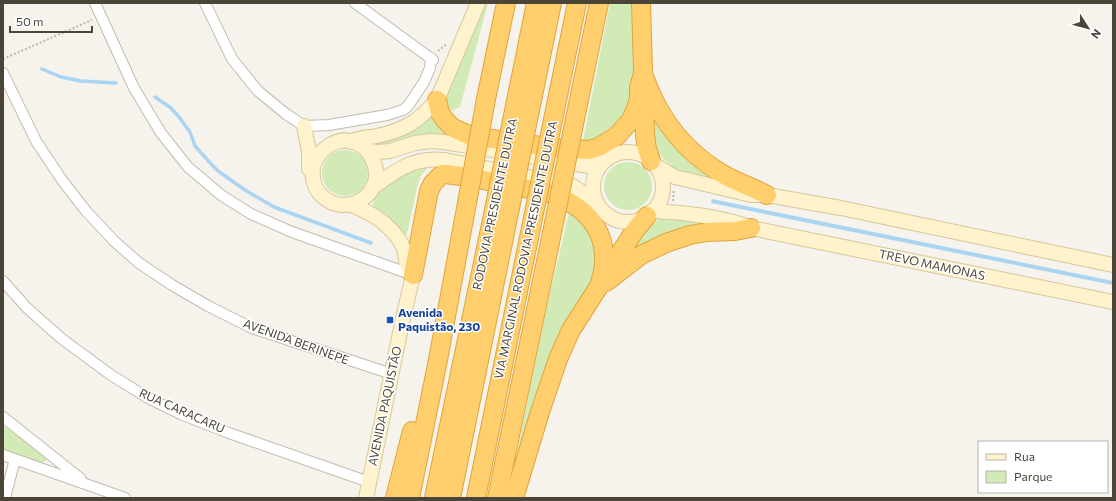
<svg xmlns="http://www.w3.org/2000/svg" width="1116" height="501" font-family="Commissioner,sans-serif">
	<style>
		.green { fill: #d2eab5 }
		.water { fill: #a9d4f2 }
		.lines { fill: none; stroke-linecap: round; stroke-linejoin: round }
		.stream { stroke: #a9d4f2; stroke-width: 3.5 }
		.street-casing { stroke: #c2bbae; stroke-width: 12 }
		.secondary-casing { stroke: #d6c79b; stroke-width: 16 }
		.highway-casing { stroke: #e0a43c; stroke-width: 20 }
		.path { stroke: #c4b79f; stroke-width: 2; stroke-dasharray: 2 2; stroke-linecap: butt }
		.street { stroke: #fff; stroke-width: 10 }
		.secondary { stroke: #fff3cd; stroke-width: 14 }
		.highway { stroke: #ffcf6e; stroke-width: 18 }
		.highway-bridge-casing { stroke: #e0a43c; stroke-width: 20; stroke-linecap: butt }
		.highway-bridge { stroke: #ffcf6e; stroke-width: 18 }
		.transit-dot { fill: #1a4fb4; stroke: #fff; stroke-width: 1.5 }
		.labels { text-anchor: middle; stroke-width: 3; stroke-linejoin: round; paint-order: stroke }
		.street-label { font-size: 12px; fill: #4b4439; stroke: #fff }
		.transit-label { font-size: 12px; font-weight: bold; fill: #164399; stroke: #fff; text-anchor: start }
	</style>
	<rect width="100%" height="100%" fill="#f6f3ec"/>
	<path class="green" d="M 483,3 L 488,3 L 460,107 L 447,112 L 445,102 L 447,90 Z
		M 610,3 L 633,3 L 634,91 L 630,108 L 619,121 L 603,135 L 587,142 L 583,141 Z
		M 654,112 L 719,181 L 688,173 L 670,167 L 671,164 C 668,163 665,161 663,159 C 654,149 650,125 654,112 Z
		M 433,116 L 451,135 C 440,135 430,134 419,135 C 404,138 392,146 376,143 L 418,127 Z
		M322 173a23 23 0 1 1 46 0a23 23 0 1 1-46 0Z
		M604 186a24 24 0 1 1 48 0a24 24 0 1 1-48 0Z
		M 429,166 L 420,177 L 417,188 L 407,234 L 403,236 L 373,208 C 369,197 396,177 405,173 C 412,169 421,168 429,166 Z
		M 569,213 C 573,214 576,218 579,221 C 593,233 593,251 598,268 L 508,498 L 548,301 Z
		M 661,218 L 707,223 L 630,258 L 645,231 Z
		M 3,426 L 46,455 L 47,458 L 46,461 L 40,463 L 3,450 Z"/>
	<path class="water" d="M 712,199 L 1113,281 L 1113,285 L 711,203 Z"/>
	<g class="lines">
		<path class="stream" d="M 42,69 L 61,77 L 81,81 L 116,83
			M 155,97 L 171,108 L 179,117 L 190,132 L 195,146 L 212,165 L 218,171 L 245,190 L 274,207 L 371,243"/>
		<defs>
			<path id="street" d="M 95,3 L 134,88 L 161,133 L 188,167 L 221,195 L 251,214 L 292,232 L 413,275
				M 205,3 L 232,59 L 258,91 L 286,114 L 304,126 L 329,125 L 387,115 L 403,110 L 408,106 L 424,82 L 430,68 L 431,58
				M 355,3 L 433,60
				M 3,73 L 36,141 L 62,180 L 86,211 L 114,241 L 139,263 L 172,285 L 208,306 L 252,328 L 392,374
				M 3,281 L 27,308 L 62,339 L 111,375 L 148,398 L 183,415 L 229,433 L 369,482
				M 3,417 L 81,479
				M 3,455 L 125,498
				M 5,498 L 15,459"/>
			<path id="secondary" d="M 304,126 L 309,152 L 309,169
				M 351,142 C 359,137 368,138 377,136 C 406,130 418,121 437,100 L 478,3
				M 367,150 L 377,152 L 390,151 L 415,143 L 431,141 L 444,142 L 589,166 L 605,161
				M593 187a35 35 0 1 1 70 0a35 35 0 1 1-70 0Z
				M 656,166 L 675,177 L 751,195 L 767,195 L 841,208 L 1113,265
				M 372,188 C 397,170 412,157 445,160 L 573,186 L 596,202
				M 350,205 C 402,188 366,123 330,145 C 322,150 317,155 314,164 C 311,174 313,187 321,195 C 327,201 334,205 343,205 C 346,205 348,204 351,205 C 362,209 378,217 386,225 C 393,231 400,240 404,249 C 406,255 405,262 408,267 C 410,270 412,272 413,275 L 402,323 L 366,498
				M 652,211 C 682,212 724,217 751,228 L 1113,302"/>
			<path id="highway" d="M 641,3 L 645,135 L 647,149 L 651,161
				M 643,74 C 647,84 651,95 656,104 C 672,135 696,159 726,176 C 739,183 754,188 767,195
				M 486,99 L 506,3
				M 437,100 L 440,113 L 445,120 L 453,128 L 471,136 L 555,148 L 589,150 L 599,147 L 617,136 L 631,120 L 635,111 L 639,99 L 639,87 L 643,74
				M 515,106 L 536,3
				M 530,110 L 552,3
				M 554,115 L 577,3
				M 575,119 L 599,3
				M 413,275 L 429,191 L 433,183 L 442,174 L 446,174 L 468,177 L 549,193 C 581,204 606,226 604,263 C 604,271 601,279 599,287
				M 606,282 L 641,255 L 666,243 L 690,235 L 707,232 L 735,231 L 751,228
				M 395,498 L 412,431
				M 410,498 L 437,365 L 467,203
				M 434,498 L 494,210
				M 451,498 L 509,213
				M 476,498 L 533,218
				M 497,498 L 554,223
				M 514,498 L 540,412 L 558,359 L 571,330 L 635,230 L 647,216"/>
		</defs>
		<use href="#street" class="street-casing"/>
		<use href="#secondary" class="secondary-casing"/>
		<use href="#highway" class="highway-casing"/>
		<path class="path" d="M 438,51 L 447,44
			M 3,59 L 92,20
			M 673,201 L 674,190"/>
		<use href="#street" class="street"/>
		<use href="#secondary" class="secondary"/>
		<use href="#highway" class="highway"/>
		<defs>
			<path id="highway-bridge" d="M 467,203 L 486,99
				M 494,210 L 515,106
				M 509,213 L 530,110
				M 533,218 L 554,115
				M 554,223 L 575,119"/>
		</defs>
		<use href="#highway-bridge" class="highway-bridge-casing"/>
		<use href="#highway-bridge" class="highway-bridge"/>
	</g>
	<rect class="transit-dot" x="386" y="316" width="8" height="8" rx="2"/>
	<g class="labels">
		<g class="street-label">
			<text transform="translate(495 204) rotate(-78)" y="4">RODOVIA PRESIDENTE DUTRA</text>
			<text transform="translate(526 250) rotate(-78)" y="4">VIA MARGINAL RODOVIA PRESIDENTE DUTRA</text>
			<text transform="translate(932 265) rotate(12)" y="4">TREVO MAMONAS</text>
			<text transform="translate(296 342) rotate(20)" y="4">AVENIDA BERINEPE</text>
			<text transform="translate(385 406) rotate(-78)" y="4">AVENIDA PAQUISTÃO</text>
			<text transform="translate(182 411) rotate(24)" y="4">RUA CARACARU</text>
		</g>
		<g class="transit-label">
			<text x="398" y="317">Avenida<tspan x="398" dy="14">Paquistão, 230</tspan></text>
		</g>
	</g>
	<rect width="1116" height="501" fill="none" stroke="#4b4439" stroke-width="8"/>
	<rect x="978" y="441" width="130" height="52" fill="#ffffff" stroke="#b7b4b0"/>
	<rect x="986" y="454" width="20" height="6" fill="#fff3cd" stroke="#b7b4b0"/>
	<text x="1014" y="461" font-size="12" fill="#4b4439">Rua</text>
	<rect x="986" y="471" width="20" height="12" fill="#d2eab5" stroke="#b7b4b0"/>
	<text x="1014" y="481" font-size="12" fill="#4b4439">Parque</text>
	<g transform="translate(1088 28) rotate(126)" stroke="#ffffff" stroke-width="3" paint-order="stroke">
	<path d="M0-3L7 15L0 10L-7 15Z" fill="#4b4439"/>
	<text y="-6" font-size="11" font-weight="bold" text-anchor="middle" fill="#4b4439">N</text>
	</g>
	<path d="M10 26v6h82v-6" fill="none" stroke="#4b4439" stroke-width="2"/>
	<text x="16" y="26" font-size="12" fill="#4b4439" stroke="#ffffff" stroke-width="3" paint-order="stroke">50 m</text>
</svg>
